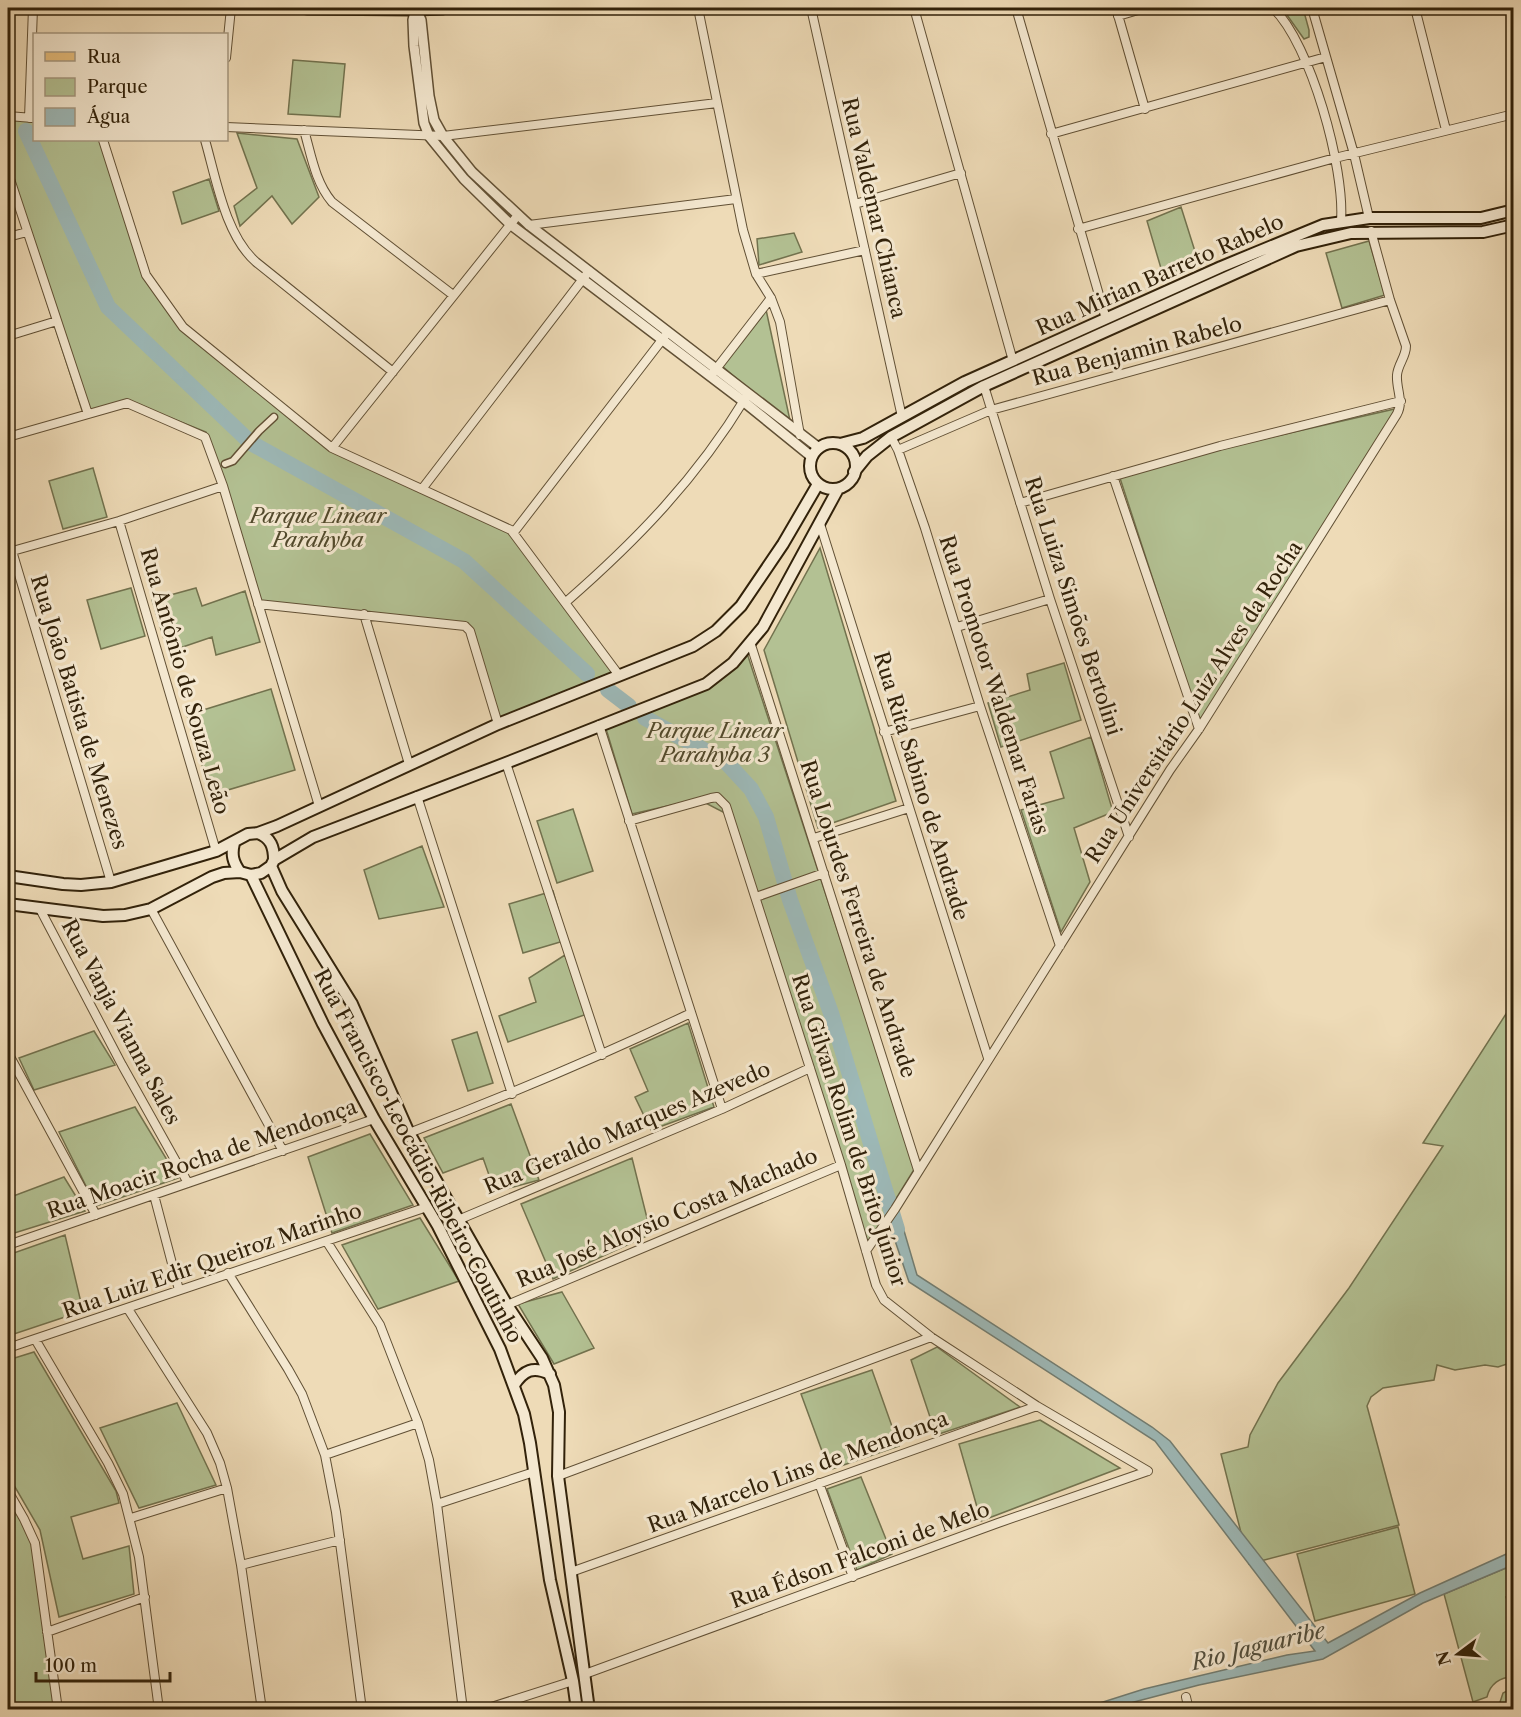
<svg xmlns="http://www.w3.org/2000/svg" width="1521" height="1717" font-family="'Libre Caslon Text',serif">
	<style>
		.green { fill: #b3c193; stroke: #72724e; stroke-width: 1.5 }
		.water { fill: #9db9b8; stroke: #727d72; stroke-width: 1.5 }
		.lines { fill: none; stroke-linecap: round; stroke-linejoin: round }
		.stream { stroke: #727d72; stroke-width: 3 }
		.river { stroke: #9db9b8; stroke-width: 16 }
		.pedestrian-casing { stroke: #615035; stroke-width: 9 }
		.minor-casing { stroke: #615035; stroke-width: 10 }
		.tertiary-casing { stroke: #615035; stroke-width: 12 }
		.secondary-casing { stroke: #32220a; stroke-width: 14 }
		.primary-casing { stroke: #32220a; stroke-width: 15 }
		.pedestrian { stroke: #f4e8d0; stroke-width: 6 }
		.minor { stroke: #f4e8d0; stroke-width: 8 }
		.tertiary { stroke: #f4e8d0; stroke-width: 9 }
		.secondary { stroke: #f4e8d0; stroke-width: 10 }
		.primary { stroke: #e7be7c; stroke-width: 12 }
		.labels { text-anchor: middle; stroke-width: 6; stroke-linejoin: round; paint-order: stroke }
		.street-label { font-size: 21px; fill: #32220a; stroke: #f4e8d0 }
		.park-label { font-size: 21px; font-style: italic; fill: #524a2c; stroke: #f4e8d0 }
		.water-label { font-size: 22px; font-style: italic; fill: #524f3e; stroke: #f4e8d0 }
	</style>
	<rect width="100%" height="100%" fill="#eedbb7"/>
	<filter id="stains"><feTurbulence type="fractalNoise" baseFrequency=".00333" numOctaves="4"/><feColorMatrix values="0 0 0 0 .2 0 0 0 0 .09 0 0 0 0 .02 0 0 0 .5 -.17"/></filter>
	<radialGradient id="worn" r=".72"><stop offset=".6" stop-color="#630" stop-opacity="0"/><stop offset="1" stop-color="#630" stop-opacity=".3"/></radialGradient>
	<path class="green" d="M 1282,8 L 1303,8 L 1309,30 L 1309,37 L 1304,39 Z
		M 293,60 L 345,64 L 340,117 L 288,114 Z
		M 8,116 L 34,117 L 34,140 L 105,140 L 150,276 L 187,329 L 331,445 L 417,491 L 512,530 L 615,675 L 499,724 L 468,623 L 256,603 L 206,432 L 126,400 L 83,413 L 8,183 Z
		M 237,133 L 297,139 L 319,197 L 292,224 L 272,196 L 240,226 L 234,206 L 257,188 Z
		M 209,179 L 219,211 L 182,224 L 173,192 Z
		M 1181,207 L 1199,264 L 1163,275 L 1147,221 Z
		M 794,233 L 802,252 L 759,265 L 757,239 Z
		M 1369,241 L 1385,295 L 1342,308 L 1326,253 Z
		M 765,305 L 791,425 L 722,366 Z
		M 1399,408 L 1200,724 L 1118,472 Z
		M 93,468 L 107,517 L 63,529 L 49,481 Z
		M 820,548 L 896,801 L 818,828 L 764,650 Z
		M 131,588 L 145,636 L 101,649 L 87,600 Z
		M 196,588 L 202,606 L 245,591 L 260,642 L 216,655 L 212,637 L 168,652 L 152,600 Z
		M 746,650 L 915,1168 L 865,1249 L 725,813 L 698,799 L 632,814 L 607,732 L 599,725 L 707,684 Z
		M 1064,663 L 1081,720 L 1001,747 L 988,703 L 1030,690 L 1027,674 Z
		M 271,689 L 295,770 L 211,795 L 187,715 Z
		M 1091,737 L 1113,812 L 1074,828 L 1090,882 L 1061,932 L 1021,810 L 1064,798 L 1050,752 Z
		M 573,809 L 593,871 L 557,883 L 537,821 Z
		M 422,846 L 444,907 L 379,919 L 364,870 Z
		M 553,891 L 567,940 L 523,953 L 509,904 Z
		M 565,955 L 587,1014 L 508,1042 L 499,1016 L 536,1002 L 529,978 Z
		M 1513,1003 L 1513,1362 L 1498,1367 L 1485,1365 L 1455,1370 L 1437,1365 L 1434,1380 L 1383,1388 L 1371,1397 L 1367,1406 L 1399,1525 L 1249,1564 L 1221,1454 L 1248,1447 L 1250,1435 L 1278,1383 L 1349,1288 L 1443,1146 L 1423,1143 Z
		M 688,1023 L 714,1107 L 651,1130 L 635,1097 L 648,1091 L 630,1049 Z
		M 94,1031 L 115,1065 L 34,1090 L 19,1058 Z
		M 477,1032 L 493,1083 L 468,1091 L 452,1040 Z
		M 511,1104 L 539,1180 L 495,1192 L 483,1158 L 443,1173 L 424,1138 Z
		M 135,1107 L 178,1178 L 96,1206 L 59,1132 Z
		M 370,1134 L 413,1205 L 332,1233 L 308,1157 Z
		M 632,1158 L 651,1234 L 553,1279 L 521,1204 Z
		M 64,1177 L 85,1211 L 8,1235 L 8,1198 Z
		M 420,1218 L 459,1281 L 378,1309 L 342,1245 Z
		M 65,1235 L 83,1311 L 8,1336 L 8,1255 Z
		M 562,1292 L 594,1348 L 554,1364 L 518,1304 Z
		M 937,1347 L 1020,1407 L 936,1435 L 911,1360 Z
		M 34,1352 L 116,1491 L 119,1503 L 71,1517 L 83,1559 L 129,1546 L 134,1594 L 59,1617 L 40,1530 L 8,1475 L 8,1360 Z
		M 872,1370 L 899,1446 L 829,1470 L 801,1394 Z
		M 177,1403 L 216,1485 L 139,1508 L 100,1428 Z
		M 1040,1420 L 1120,1468 L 981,1521 L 959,1444 Z
		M 861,1477 L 892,1554 L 857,1570 L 827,1489 Z
		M 8,1491 L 35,1543 L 58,1709 L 8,1709 Z
		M 1398,1527 L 1415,1594 L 1315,1621 L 1297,1554 Z
		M 1513,1565 L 1513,1594 L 1506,1597 L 1513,1617 L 1513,1677 C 1500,1677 1490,1684 1487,1697 L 1473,1702 L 1444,1594 Z
		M 1509,1690 L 1513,1691 L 1513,1709 L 1506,1709 L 1500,1702 L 1503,1693 Z"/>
	<path class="water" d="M 895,1200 L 917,1275 L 1152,1427 L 1170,1441 L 1328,1643 L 1420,1593 L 1513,1551 L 1513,1565 L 1423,1603 L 1323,1659 L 1199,1685 L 1134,1702 L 1116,1709 L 1081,1709 L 1144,1689 L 1287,1655 L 1315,1651 L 1155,1441 L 909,1282 L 886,1214 Z"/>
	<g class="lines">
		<path class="stream" d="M 8,1708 L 8,1710"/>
		<path class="river" d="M 26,131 L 108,307 L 251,443 L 464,561 L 587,674
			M 608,690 L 629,706
			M 645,718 L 726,762 L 751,789 L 766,817 L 790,900 L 831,1013 L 897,1229"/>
		<defs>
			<path id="pedestrian" d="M 225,464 L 233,461 L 259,431 L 274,417"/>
			<path id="minor" d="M 698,8 L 743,230 L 756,274 L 771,298 L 780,322 L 800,435
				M 811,8 L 902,417
				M 914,8 L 1013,361
				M 1016,8 L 1106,319
				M 1116,8 L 1145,109
				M 1273,8 C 1311,44 1345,169 1341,221
				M 1312,8 L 1354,154 L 1369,218
				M 1415,8 L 1446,130
				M 1118,16 L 1145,8
				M 226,58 L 231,8
				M 8,116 L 33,118
				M 29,118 L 33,8
				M 226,127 L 443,136 L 717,103
				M 304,130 C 311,154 315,182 332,202 L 453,295
				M 1051,134 L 1326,57
				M 103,140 L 146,275 L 183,327 L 332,448 L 511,530 L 618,674
				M 205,140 C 216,178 225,235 256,262 L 393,372
				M 8,173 L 88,414
				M 855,204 L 961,173
				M 529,225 L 736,199
				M 1078,229 L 1335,158 L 1514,114
				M 8,237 L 27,232
				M 756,274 L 865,250
				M 8,336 L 57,321
				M 713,373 L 771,298
				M 984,386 L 1050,599 L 1129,837
				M 8,437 L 127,403 L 205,437 L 223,486 L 319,806
				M 891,437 L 898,450 L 925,528 L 980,706 L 1060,946
				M 332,448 L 518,215
				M 898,450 L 991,410 L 1390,300
				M 1113,476 L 1199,729
				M 422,489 L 589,271
				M 1020,503 L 1220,446 L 1401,401
				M 119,521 L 216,851
				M 820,524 L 988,1058
				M 514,532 L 665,336
				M 12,551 L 111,882
				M 9,552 L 119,521 L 223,486
				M 566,602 C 637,540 697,478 746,397
				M 258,604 L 465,626 L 470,631 L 498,724
				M 364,614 L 409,764
				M 957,627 L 1050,599
				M 751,645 L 918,1170
				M 599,725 L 722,1109
				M 884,732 L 980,706
				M 506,763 L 602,1055
				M 417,796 L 512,1094
				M 629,821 L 711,798 L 717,797 L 726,806 L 841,1165 L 876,1285 L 884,1300 L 931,1337 L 1037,1406 L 1148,1471
				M 814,838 L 909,808
				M 756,897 L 824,873
				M 40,909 L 122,1065 L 188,1183
				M 151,909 L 283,1151
				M 8,1053 L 96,1215
				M 409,1133 C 506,1096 597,1058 691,1013
				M 154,1195 L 179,1290
				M 458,1220 L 722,1109 L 810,1068
				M 327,1242 L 380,1325 L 418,1423 L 429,1460 L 437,1504 L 463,1710
				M 8,1245 L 374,1119
				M 866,1251 L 895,1209 L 1170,770 L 1199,729 L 1397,414 C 1404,401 1396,389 1397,375 C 1398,364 1406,357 1406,346 L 1390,300 L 1371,231
				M 228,1273 L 288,1369 L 302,1394 L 325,1455 L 336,1512 L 362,1710
				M 507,1305 L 841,1165
				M 128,1309 L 207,1433 L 220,1463 L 227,1488 L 241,1565 L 262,1710
				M 35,1339 L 108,1463 L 123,1494 L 139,1557 L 159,1710
				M 8,1348 L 427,1207
				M 325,1455 L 418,1423
				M 558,1476 L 931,1337
				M 819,1483 L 853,1577
				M 8,1491 L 24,1519 L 35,1543 L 58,1710
				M 437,1504 L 534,1472
				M 131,1518 L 227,1488
				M 241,1565 L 340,1540
				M 571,1572 L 1037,1406
				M 47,1632 L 145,1597
				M 585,1674 L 998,1523 L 1148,1471
				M 1186,1697 L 1189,1710
				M 482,1710 L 573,1681"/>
			<path id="tertiary" d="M 416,8 L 413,20 L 414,46 L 424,123 L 429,136 L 464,179 L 510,224 L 743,401 L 812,457
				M 416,9 L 421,20 L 429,96 L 434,120 L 443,136 L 472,172 L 529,225 L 819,448"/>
			<path id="secondary" d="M810 466a23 23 0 1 1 46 0a23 23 0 1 1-46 0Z
				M 840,444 L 863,438 L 965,382 L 1221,267 L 1323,225 L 1369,218 L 1481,218 L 1514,210
				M 854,472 L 867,456 L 891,437 L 984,386 L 1296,246 L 1351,233 L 1483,232 L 1514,225
				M 258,833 C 271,838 274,847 274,860
				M 234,843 C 231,855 233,862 240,872
				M 271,866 L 282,891 L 352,1004 L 409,1133 L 507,1305 L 542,1358 L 554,1385 L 559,1412 L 558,1476 L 589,1710
				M 251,875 L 323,1024 L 374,1119 L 438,1226 L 500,1349 L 524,1414 L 530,1443 L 550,1580 L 573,1681 L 577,1710
				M 8,876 L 63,884 L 81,885 L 111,882 L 216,851 L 248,834 L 258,833 L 277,826 L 498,724 L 693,646 L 716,631 L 741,606 L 783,544 L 818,484
				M 8,904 L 103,916 L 125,915 L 151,909 L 212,877 L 224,873 L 240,872 L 251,875 L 261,873 L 271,866 L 274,860 L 313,837 L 506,763 L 706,684 L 733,663 L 763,627 L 838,489
				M 514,1385 C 524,1370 533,1366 550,1374"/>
			<path id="primary" d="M 307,8 L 416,9 L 443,8"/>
		</defs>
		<use href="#pedestrian" class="pedestrian-casing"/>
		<use href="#minor" class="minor-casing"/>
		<use href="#tertiary" class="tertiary-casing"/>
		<use href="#secondary" class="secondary-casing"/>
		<use href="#primary" class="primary-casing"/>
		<use href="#pedestrian" class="pedestrian"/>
		<use href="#minor" class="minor"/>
		<use href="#tertiary" class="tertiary"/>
		<use href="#secondary" class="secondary"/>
		<use href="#primary" class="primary"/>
	</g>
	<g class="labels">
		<g class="street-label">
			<text transform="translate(874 208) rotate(77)" y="7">Rua Valdemar Chianca</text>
			<text transform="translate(1160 275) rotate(-24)" y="7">Rua Mirian Barreto Rabelo</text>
			<text transform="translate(1137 351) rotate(-15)" y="7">Rua Benjamin Rabelo</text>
			<text transform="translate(1073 606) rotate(72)" y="7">Rua Luiza Simões Bertolini</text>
			<text transform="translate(185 681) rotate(74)" y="7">Rua Antônio de Souza Leão</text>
			<text transform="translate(994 685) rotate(72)" y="7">Rua Promotor Waldemar Farias</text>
			<text transform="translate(1194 702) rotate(-57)" y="7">Rua Universitário Luiz Alves da Rocha</text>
			<text transform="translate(79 712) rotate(73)" y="7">Rua João Batista de Menezes</text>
			<text transform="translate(921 786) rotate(73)" y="7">Rua Rita Sabino de Andrade</text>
			<text transform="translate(858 919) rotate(72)" y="7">Rua Lourdes Ferreira de Andrade</text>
			<text transform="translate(121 1022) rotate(62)" y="7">Rua Vanja Vianna Sales</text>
			<text transform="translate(627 1128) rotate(-23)" y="7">Rua Geraldo Marques Azevedo</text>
			<text transform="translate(849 1130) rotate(72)" y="7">Rua Gilvan Rolim de Brito Júnior</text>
			<text transform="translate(418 1156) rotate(62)" y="7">Rua Francisco Leocádio Ribeiro Coutinho</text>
			<text transform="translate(202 1159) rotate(-19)" y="7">Rua Moacir Rocha de Mendonça</text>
			<text transform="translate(667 1218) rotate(-23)" y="7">Rua José Aloysio Costa Machado</text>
			<text transform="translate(212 1261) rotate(-19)" y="7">Rua Luiz Edir Queiroz Marinho</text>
			<text transform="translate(798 1472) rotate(-20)" y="7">Rua Marcelo Lins de Mendonça</text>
			<text transform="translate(860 1555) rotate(-20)" y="7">Rua Édson Falconi de Melo</text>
		</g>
		<g class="park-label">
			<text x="318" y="523">Parque Linear<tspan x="318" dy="24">Parahyba</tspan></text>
			<text x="715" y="738">Parque Linear<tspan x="715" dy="24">Parahyba 3</tspan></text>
		</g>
		<g class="water-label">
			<text transform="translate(1258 1646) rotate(-14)" y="8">Rio Jaguaribe</text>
		</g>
	</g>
	<rect width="1521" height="1717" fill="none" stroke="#eedbb7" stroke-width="30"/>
	<rect x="9" y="9" width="1503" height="1699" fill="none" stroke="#32220a" stroke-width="3"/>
	<rect x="15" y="15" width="1491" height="1687" fill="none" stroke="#32220a" stroke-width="1.5"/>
	<rect x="33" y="33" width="195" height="108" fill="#f4e8d0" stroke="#a69981" stroke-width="1.5"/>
	<rect x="45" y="52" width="30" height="9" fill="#e7be7c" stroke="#a69981" stroke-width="1.5"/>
	<text x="87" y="63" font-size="18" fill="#32220a">Rua</text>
	<rect x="45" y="78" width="30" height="18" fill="#b3c193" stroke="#a69981" stroke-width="1.5"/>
	<text x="87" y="93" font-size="18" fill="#32220a">Parque</text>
	<rect x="45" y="108" width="30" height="18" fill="#9db9b8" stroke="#a69981" stroke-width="1.5"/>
	<text x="87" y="123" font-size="18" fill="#32220a">Água</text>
	<g transform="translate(1458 1654) rotate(254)" stroke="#f4e8d0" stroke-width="4.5" paint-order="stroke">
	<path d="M0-4.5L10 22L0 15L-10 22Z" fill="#32220a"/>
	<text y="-9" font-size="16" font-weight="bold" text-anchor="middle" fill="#32220a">N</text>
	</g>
	<path d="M36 1672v9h134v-9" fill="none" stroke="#32220a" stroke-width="3"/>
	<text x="45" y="1672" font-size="18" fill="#32220a" stroke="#f4e8d0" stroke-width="4.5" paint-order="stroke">100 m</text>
	<rect width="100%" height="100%" filter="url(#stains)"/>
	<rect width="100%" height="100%" fill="url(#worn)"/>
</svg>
